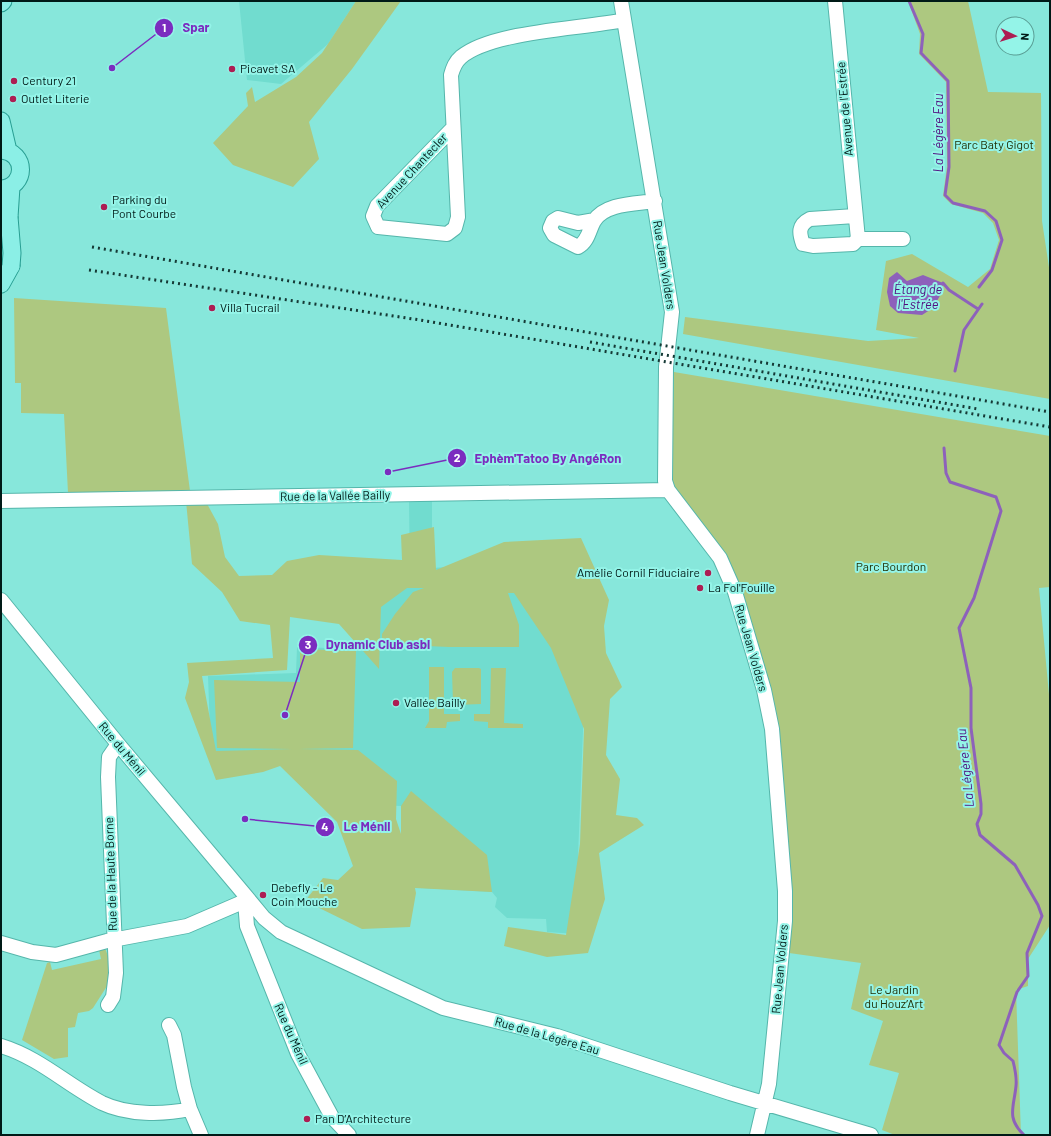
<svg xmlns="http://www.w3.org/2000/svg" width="1051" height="1136" font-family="Barlow,sans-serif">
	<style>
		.built { fill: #71dccf }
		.green { fill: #adc880 }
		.water { fill: #8d61bb }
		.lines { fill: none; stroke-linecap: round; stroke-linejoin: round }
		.stream { stroke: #8d61bb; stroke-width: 3 }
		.minor-casing { stroke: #55b6ab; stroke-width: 16 }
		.major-casing { stroke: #289e92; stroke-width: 19 }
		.minor { stroke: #fff; stroke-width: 14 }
		.major { stroke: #8befe6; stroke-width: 17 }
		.rail { stroke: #153935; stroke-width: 3; stroke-dasharray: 2 4; stroke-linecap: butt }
		.major-bridge-casing { stroke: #289e92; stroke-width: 19; stroke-linecap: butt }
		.major-bridge { stroke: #8befe6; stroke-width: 17 }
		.poi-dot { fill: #ad1d53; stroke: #94f4e8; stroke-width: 1.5 }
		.labels { text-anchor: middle; stroke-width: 4; stroke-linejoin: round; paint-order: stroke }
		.poi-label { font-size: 12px; fill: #001a17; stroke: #94f4e8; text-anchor: start }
		.street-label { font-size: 12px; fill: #001a17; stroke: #94f4e8 }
		.park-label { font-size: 12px; fill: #212e02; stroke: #94f4e8 }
		.water-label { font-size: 13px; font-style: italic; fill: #510e7f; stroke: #94f4e8 }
		.leader { fill: none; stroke: #7b2cbf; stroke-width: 1.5 }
		.callout-dot { fill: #7b2cbf; stroke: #94f4e8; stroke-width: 1.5 }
		.mark-label { font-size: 12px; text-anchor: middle; font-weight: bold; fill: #fff }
		.callout-label { font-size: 13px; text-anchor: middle; font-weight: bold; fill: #7b2cbf; stroke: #94f4e8; stroke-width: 4; stroke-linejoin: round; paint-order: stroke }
	</style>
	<rect width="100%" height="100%" fill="#87e7db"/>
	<path class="built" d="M 239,1 L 356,1 L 328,44 L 281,84 L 247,80 Z
		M 432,500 L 432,568 L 581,559 L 583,731 L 578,857 L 577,934 L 547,932 L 546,919 L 507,918 L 495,907 L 497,898 L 492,892 L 403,887 L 401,806 L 356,804 L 356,763 L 211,757 L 208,676 L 296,673 L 297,647 L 358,649 L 362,622 L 410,577 L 409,501 Z"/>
	<path class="green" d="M 356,1 L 401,1 L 352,69 L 309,122 L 319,159 L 293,187 L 233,165 L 213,143 L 248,106 L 246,93 L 252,87 L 255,102 L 296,77 L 322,53 Z
		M 908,1 L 968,1 L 988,92 L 1041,93 L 1042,221 L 1050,274 L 1050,399 L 683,334 L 685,317 L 868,341 L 919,338 L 876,330 L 886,261 L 912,254 L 968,287 L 990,269 L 999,240 L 993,223 L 983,213 L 951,204 L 943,196 L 947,166 L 946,82 L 919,54 L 920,34 Z
		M 14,298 L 166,308 L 190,491 L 68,493 L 64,414 L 21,413 L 21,383 L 15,383 Z
		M 674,372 L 1050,436 L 1050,587 L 1039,588 L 1050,705 L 1050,925 L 1028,959 L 1028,986 L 1016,990 L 1021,1135 L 895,1135 L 882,1130 L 899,1073 L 869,1065 L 883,1021 L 851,1009 L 861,963 L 789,953 L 776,710 L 770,686 L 695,517 L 676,489 L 671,477 Z
		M 205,500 L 218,524 L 225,557 L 239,576 L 272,575 L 287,561 L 319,555 L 402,560 L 401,535 L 434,527 L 436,570 L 504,542 L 581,538 L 609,600 L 604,626 L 606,653 L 622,687 L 610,699 L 606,755 L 620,779 L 616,815 L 637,818 L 644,825 L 599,853 L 605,899 L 588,953 L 547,957 L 504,946 L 508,927 L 566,935 L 580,844 L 584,729 L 551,648 L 514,593 L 508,593 L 519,625 L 519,647 L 449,647 L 382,644 L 382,634 L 395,614 L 413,592 L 424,588 L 407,588 L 381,607 L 379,669 L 339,624 L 290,617 L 287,670 L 202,676 L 216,751 L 292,749 L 217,748 L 214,680 L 300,682 L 300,649 L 356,651 L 353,748 L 299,749 L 358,750 L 397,781 L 396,819 L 401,834 L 401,806 L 411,791 L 487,855 L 492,892 L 415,888 L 416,893 L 410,927 L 362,929 L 305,901 L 323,878 L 338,880 L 353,866 L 337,822 L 280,766 L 263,772 L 216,780 L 185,698 L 189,682 L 187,663 L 273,658 L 270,625 L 240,621 L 222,592 L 192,564 L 186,501 Z
		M 429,667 L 444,667 L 444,714 L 460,714 L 460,721 L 447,722 L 446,728 L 425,728 L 429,721 Z
		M 455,668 L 479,668 L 481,669 L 481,704 L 455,705 L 453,703 L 452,672 Z
		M 491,668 L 506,668 L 504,723 L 523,724 L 523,728 L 488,728 L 488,722 L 474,721 L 474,714 L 490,714 Z
		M 105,948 L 109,959 L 109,983 L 93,1008 L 89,1011 L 78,1013 L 75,1027 L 68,1028 L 68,1057 L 54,1059 L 22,1040 L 47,963 L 50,962 L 52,970 L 101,959 L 99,950 Z"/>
	<path class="water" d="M 897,272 L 907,281 L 923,275 L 943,283 L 942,292 L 933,308 L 922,315 L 898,313 L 890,306 L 887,292 L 889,278 Z"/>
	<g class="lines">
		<path class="stream" d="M 909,1 L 923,34 L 921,53 L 948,81 L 949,167 L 945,195 L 953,203 L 985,211 L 996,221 L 1002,240 L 992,270 L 979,287
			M 943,283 L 949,290 L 978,309
			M 955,371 L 964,330 L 982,304
			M 944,448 L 946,473 L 950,482 L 996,497 L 1001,511 L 974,598 L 959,628 L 971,688 L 971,728 L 981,804 L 981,814 L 977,824 L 980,835 L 1015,865 L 1038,905 L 1042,916 L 1027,953 L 1028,976 L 1017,992 L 999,1045 L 1004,1053 L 1013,1061 C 1015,1069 1017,1077 1016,1086 C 1014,1107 1006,1118 1024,1135"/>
		<defs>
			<path id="minor" d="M 621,1 L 672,312 L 666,367 L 665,481 L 668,490 L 720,558 L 735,592 L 764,690 L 772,729 L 785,891 L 785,921 L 769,1084 L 757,1135
				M 835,1 L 858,239 L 853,244 L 813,246 L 803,244 C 799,233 798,225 810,219 L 855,216
				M 452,129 L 377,206 L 373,216 L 378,227 L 447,234 L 455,228 L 458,217 L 451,75 C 453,68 455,62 461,57 C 492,31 582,29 624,20
				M 595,220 L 578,223 L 558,218 L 553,221 L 550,228 L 554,235 L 578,247 C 588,242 589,230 594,221 C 605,203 636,204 655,201
				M 858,239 L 903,239
				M 1,501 L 668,490
				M 1,600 L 118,744 L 245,895 L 264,918 L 281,932 L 443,1008 L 557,1036 L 730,1093 L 871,1135
				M 245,901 L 247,926 L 298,1054 L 332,1117 L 349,1135
				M 1,943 L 32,952 L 56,955 L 107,941 L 187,926 L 245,901 L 245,895
				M 108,1005 L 113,997 L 116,973 L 108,777 L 109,757 L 118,744
				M 169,1025 L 174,1035 L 184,1087 L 190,1109 L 201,1135
				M 1,1046 C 40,1058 67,1085 102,1103 C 127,1115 163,1115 190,1109"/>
			<path id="major" d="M 1,3 L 3,1
				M 1,121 L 8,151
				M 1,150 C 27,152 27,187 1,189
				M 9,217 L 11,187
				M 1,284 L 11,266"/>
		</defs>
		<use href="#minor" class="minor-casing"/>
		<use href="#major" class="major-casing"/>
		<use href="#minor" class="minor"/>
		<use href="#major" class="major"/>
		<path class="rail" d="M 92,247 L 1050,412
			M 89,270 L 420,320 L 1050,427
			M 590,342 L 978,409"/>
		<defs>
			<path id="major-bridge" d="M 9,217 L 12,253 L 11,266"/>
		</defs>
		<use href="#major-bridge" class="major-bridge-casing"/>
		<use href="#major-bridge" class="major-bridge"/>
	</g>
	<g class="poi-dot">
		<circle cx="232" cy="69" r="4"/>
		<circle cx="14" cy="81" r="4"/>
		<circle cx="13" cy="99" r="4"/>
		<circle cx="104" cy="207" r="4"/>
		<circle cx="212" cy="308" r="4"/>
		<circle cx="708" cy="573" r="4"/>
		<circle cx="700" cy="588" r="4"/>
		<circle cx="396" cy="703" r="4"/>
		<circle cx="263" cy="895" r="4"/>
		<circle cx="307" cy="1119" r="4"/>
	</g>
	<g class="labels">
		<g class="poi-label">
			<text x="240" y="73">Picavet SA</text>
			<text x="22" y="85">Century 21</text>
			<text x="21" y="103">Outlet Literie</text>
			<text x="112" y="204">Parking du<tspan x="112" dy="14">Pont Courbe</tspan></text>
			<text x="220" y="312">Villa Tucrail</text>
			<text x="700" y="577" text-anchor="end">Amélie Cornil Fiduciaire</text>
			<text x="708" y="592">La Fol'Fouille</text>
			<text x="404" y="707">Vallée Bailly</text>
			<text x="271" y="892">Debefly - Le<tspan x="271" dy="14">Coin Mouche</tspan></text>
			<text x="315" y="1123">Pan D’Architecture</text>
		</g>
		<g class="street-label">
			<text transform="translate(845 109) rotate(-95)" y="4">Avenue de l'Estrée</text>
			<text transform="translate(412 171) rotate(-47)" y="4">Avenue Chantecler</text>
			<text transform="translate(664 265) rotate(81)" y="4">Rue Jean Volders</text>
			<text transform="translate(335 496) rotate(-1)" y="4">Rue de la Vallée Bailly</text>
			<text transform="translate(751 648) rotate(74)" y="4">Rue Jean Volders</text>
			<text transform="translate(122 749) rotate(50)" y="4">Rue du Ménil</text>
			<text transform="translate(111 874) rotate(-92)" y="4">Rue de la Haute Borne</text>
			<text transform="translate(780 969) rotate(-85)" y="4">Rue Jean Volders</text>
			<text transform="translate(291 1034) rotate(66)" y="4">Rue du Ménil</text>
			<text transform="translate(547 1036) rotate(16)" y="4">Rue de la Légère Eau</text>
		</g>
		<g class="park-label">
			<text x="994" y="149">Parc Baty Gigot</text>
			<text x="891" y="571">Parc Bourdon</text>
			<text x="894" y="994">Le Jardin<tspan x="894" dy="14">du Houz’Art</tspan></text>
		</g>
		<g class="water-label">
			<text transform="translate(938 133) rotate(-90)" y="5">La Légère Eau</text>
			<text x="918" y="294">Étang de<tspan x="918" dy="15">l'Estrée</tspan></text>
			<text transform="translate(965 768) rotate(-96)" y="5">La Légère Eau</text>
		</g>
	</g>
	<path class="leader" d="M112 68L164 28M388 472L457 458M285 715L308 645M245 819L325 827"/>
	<g class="callout-dot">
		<circle cx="112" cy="68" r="4"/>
		<circle cx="388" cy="472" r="4"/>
		<circle cx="285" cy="715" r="4"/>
		<circle cx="245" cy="819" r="4"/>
		<circle cx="164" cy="28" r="10"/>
		<circle cx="457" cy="458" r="10"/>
		<circle cx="308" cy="645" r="10"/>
		<circle cx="325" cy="827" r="10"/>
	</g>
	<g class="mark-label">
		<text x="164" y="32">1</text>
		<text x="457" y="462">2</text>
		<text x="308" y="649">3</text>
		<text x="325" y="831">4</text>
	</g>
	<g class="callout-label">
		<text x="196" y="32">Spar</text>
		<text x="548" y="463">Ephèm'Tatoo By AngéRon</text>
		<text x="378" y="649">Dynamic Club asbl</text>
		<text x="367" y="831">Le Ménil</text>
	</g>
	<rect width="1051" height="1136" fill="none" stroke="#001a17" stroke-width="4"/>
	<g transform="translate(1015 36) rotate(94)"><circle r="19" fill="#94f4e8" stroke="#599d94"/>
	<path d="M0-3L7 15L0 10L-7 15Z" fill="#ad1d53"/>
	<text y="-6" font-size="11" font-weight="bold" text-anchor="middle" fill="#001a17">N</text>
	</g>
</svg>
